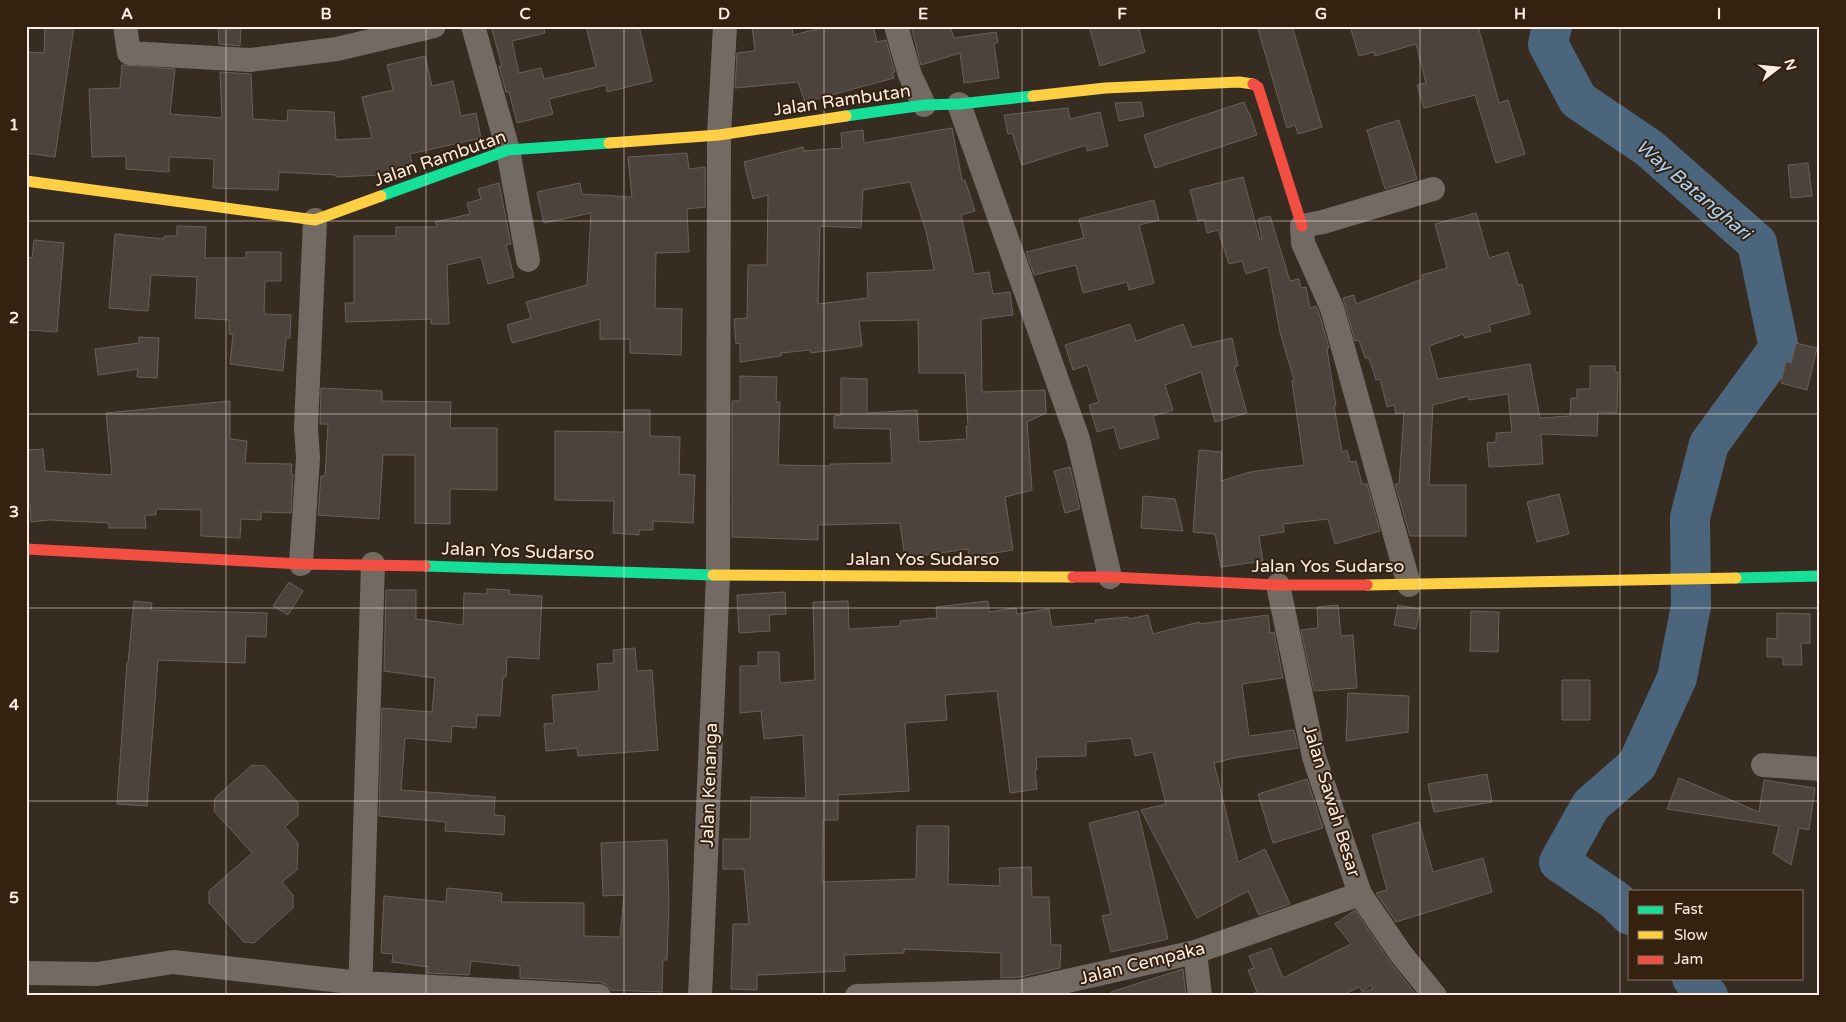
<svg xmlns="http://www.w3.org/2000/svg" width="1846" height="1022" font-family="'Varela Round',sans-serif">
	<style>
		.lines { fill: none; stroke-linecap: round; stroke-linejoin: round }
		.river { stroke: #4b667c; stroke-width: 40 }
		.building { fill: #4d433d; stroke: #6a6059; fill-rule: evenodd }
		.street { stroke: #726a63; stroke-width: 24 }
		.fast { stroke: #16e098; stroke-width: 11 }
		.slow { stroke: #ffcf43; stroke-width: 11 }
		.jam { stroke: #f24e42; stroke-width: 11 }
		.grid { fill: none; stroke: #fbede3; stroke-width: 1; stroke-opacity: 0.55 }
		.labels { text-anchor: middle; stroke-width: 4; stroke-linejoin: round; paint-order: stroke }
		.street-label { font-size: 18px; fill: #fbede3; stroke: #342110 }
		.water-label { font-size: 19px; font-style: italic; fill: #aad4f7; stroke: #342110 }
		.neatline { fill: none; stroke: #fbede3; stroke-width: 2 }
		.grid-label { font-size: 16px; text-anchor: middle; font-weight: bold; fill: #fbede3 }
	</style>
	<rect width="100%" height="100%" fill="#372c22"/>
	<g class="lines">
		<path class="river" d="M 1552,26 L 1548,44 L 1578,100 L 1649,148 L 1757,243 L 1779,348 L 1709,444 L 1690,517 L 1691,606 L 1677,678 L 1637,765 L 1591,805 L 1559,862 L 1615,900 L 1630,915
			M 1692,978 L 1708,996"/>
	</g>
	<path class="building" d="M 45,26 L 74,26 L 55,157 L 26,153 L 27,52 L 44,53 Z
		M 218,26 L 241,26 L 240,46 L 219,44 Z
		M 491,26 L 544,26 L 545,33 L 512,41 L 519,73 L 541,68 L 544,79 L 596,67 L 586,26 L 639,26 L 652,81 L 607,92 L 606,85 L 549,99 L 553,114 L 517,123 L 509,92 L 506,92 L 499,66 L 502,66 Z
		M 752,26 L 792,26 L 793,35 L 830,26 L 873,26 L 877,42 L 886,40 L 895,72 L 892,73 L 894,78 L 805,102 L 798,82 L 735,88 L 737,53 L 755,51 Z
		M 911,26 L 950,26 L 954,38 L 996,32 L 998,42 L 994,44 L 999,78 L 964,83 L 960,53 L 921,65 Z
		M 1089,26 L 1138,26 L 1145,52 L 1100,66 Z
		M 1257,26 L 1292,26 L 1322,127 L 1298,134 L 1295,125 L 1287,128 Z
		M 1350,26 L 1478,26 L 1499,103 L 1508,100 L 1525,154 L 1496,163 L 1475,95 L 1424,108 L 1417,85 L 1426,83 L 1416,44 L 1375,56 L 1374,52 L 1359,56 Z
		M 425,56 L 432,86 L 453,81 L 461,116 L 476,113 L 481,138 L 410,154 L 413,168 L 383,179 L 382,175 L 336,177 L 336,175 L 279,172 L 278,190 L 213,188 L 214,159 L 169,157 L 169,172 L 126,169 L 126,156 L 92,157 L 89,89 L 120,88 L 122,65 L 175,69 L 170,114 L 222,118 L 220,72 L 251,74 L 253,119 L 287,121 L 288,110 L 334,112 L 336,140 L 372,138 L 362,97 L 393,90 L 387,65 Z
		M 1141,102 L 1144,116 L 1119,121 L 1115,103 Z
		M 1244,102 L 1248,112 L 1249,112 L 1257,135 L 1155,168 L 1144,135 Z
		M 1068,108 L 1070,119 L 1100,112 L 1108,146 L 1087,151 L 1086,145 L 1022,165 L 1012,133 L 1008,134 L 1004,115 Z
		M 1399,120 L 1417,179 L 1385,189 L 1367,130 Z
		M 952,128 L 962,180 L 965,180 L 975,211 L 961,215 L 974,274 L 989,272 L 993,294 L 1010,292 L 1013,315 L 981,319 L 982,392 L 1045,390 L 1046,413 L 1027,422 L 1032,490 L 1005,497 L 1013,550 L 969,557 L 968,549 L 905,558 L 900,523 L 818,525 L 818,540 L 732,537 L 732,401 L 740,401 L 740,376 L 777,377 L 776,402 L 780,402 L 778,465 L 830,466 L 830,464 L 892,463 L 890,429 L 834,428 L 834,416 L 841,415 L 841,378 L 867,379 L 867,413 L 917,410 L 919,442 L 967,439 L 966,426 L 968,426 L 965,373 L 919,373 L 918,320 L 859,321 L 862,346 L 811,353 L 810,350 L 781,353 L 781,356 L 740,362 L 740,343 L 736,344 L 734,319 L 747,318 L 748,265 L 767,265 L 768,195 L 753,199 L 744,162 L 803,147 L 804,151 L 842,148 L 841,133 L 863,130 L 864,143 ZM 910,182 L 926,231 L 934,270 L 867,273 L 868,298 L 818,304 L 820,226 L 861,228 L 863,190 Z
		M 687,153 L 689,169 L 705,167 L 705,207 L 687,209 L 689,252 L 656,253 L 655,308 L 682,309 L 681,355 L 630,353 L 630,339 L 600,339 L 600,319 L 512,343 L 507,325 L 531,318 L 526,302 L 587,285 L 591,213 L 544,223 L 537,192 L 580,183 L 582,194 L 632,197 L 628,157 Z
		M 1808,163 L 1812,196 L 1791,198 L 1788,165 Z
		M 1243,177 L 1260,240 L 1262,239 L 1258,219 L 1270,216 L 1290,281 L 1299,279 L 1301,288 L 1306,287 L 1310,308 L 1316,306 L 1319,313 L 1329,348 L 1327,349 L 1336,406 L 1334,406 L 1342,452 L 1347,450 L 1350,462 L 1356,461 L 1362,484 L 1367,484 L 1380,531 L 1335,544 L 1328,519 L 1283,524 L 1284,532 L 1259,536 L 1263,561 L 1221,567 L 1215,534 L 1193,532 L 1199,450 L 1222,452 L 1221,481 L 1250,472 L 1304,465 L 1292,381 L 1294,380 L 1280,332 L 1268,267 L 1246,274 L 1242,261 L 1229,264 L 1218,230 L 1207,233 L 1204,219 L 1198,221 L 1190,190 Z
		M 499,183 L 511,244 L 506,245 L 514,277 L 488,284 L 481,257 L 447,265 L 449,324 L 431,324 L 431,319 L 346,322 L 345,303 L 354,303 L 354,236 L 396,236 L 396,227 L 437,227 L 435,222 L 470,214 L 467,203 L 481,199 L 478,189 Z
		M 1154,200 L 1159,220 L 1139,225 L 1154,283 L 1129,290 L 1127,282 L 1083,293 L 1076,265 L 1034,275 L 1026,252 L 1084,238 L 1079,219 Z
		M 1476,213 L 1489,258 L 1508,252 L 1518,285 L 1522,284 L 1530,314 L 1489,325 L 1491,331 L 1465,338 L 1463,334 L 1429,346 L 1438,379 L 1530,364 L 1540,418 L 1570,416 L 1571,398 L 1577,398 L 1577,389 L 1590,389 L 1590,366 L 1615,366 L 1615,372 L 1618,372 L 1617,413 L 1598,412 L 1597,436 L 1541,434 L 1543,464 L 1489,467 L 1487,443 L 1496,442 L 1496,433 L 1512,432 L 1508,394 L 1469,400 L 1468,396 L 1433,405 L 1429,485 L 1466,485 L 1466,536 L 1410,536 L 1395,484 L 1399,484 L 1404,412 L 1396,414 L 1394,405 L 1387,407 L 1380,379 L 1376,380 L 1369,358 L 1365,358 L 1359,340 L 1355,341 L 1343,298 L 1354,295 L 1356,304 L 1423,279 L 1422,275 L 1447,268 L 1435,224 Z
		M 177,226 L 206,227 L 205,258 L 246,258 L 246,252 L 281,252 L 281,281 L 265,281 L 264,314 L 291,315 L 290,338 L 286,338 L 283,371 L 230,364 L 233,335 L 229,334 L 229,320 L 195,318 L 197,277 L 151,275 L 148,311 L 109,308 L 115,234 L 164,239 L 164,236 L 177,236 Z
		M 34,240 L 64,243 L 57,332 L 26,330 L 26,257 L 32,258 Z
		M 1130,324 L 1136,341 L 1183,324 L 1192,347 L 1232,338 L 1238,366 L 1234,367 L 1247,413 L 1215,422 L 1201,372 L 1165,385 L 1173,410 L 1153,416 L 1159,438 L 1120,449 L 1114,427 L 1097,432 L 1089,405 L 1099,402 L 1087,365 L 1073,370 L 1065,345 Z
		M 139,337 L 159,338 L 157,378 L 137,377 L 138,369 L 98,375 L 95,349 L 139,343 Z
		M 1796,343 L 1817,348 L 1807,390 L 1781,383 L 1786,361 L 1791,363 Z
		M 321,388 L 382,391 L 382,401 L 451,402 L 450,428 L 497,428 L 497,490 L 450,489 L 450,524 L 415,523 L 415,455 L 383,455 L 379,519 L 318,515 L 321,476 L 325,476 L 328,424 L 320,424 Z
		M 230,401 L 230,439 L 247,441 L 245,463 L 292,464 L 291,474 L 293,474 L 291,513 L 261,512 L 261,520 L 241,519 L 240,538 L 201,536 L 201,510 L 156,509 L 156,515 L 145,515 L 146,528 L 109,528 L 109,523 L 49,520 L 31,522 L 30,504 L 26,504 L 26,450 L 43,449 L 45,471 L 112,475 L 106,413 Z
		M 624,410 L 650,410 L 650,436 L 680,437 L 679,474 L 695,475 L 693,523 L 653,521 L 653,530 L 639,530 L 639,535 L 613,533 L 614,501 L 555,500 L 555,431 L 624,432 Z
		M 1070,467 L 1080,509 L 1065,513 L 1054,471 Z
		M 1559,494 L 1569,534 L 1537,542 L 1527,502 Z
		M 1143,496 L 1175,499 L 1183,531 L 1141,528 Z
		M 289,582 L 303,591 L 288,615 L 273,606 Z
		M 487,589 L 510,590 L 509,594 L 542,596 L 539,659 L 507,657 L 506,677 L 503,677 L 500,716 L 477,715 L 476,728 L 452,726 L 451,742 L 405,738 L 401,790 L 495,797 L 494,815 L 505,816 L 504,835 L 445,831 L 446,822 L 379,816 L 382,708 L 432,712 L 435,678 L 384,671 L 386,590 L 416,590 L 416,619 L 463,625 L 464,593 L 487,594 Z
		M 785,592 L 786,614 L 769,615 L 770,631 L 739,633 L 737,595 Z
		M 134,601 L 152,603 L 151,610 L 267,613 L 266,637 L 246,636 L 245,663 L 158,660 L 147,806 L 117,804 L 127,663 L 128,663 Z
		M 848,601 L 849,629 L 900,626 L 900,621 L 937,618 L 936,607 L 988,601 L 989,612 L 1016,608 L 1017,614 L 1049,609 L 1052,627 L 1096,623 L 1095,620 L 1128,617 L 1129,619 L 1148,615 L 1153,634 L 1199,622 L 1199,624 L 1268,615 L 1270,633 L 1274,632 L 1283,678 L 1242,684 L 1249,736 L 1294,730 L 1298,748 L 1234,758 L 1214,763 L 1238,862 L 1265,849 L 1290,904 L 1259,915 L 1248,891 L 1197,918 L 1141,810 L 1166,804 L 1153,752 L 1135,756 L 1131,738 L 1086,742 L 1086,756 L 1036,757 L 1037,770 L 1035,770 L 1037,789 L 1010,793 L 997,691 L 945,695 L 947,720 L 905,723 L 909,791 L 838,795 L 838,820 L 823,820 L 822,882 L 916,879 L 917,826 L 949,826 L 948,884 L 1000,886 L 999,868 L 1031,867 L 1032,897 L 1049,897 L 1051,945 L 1061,945 L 1060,968 L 1021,977 L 1001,978 L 1001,953 L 904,949 L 904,953 L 844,955 L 845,971 L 757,975 L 757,990 L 731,989 L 733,924 L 749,924 L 744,869 L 723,869 L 723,839 L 750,839 L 751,797 L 806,798 L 803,735 L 764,739 L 761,711 L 740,713 L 740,666 L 758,666 L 758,652 L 779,652 L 780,683 L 815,680 L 813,602 Z
		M 1338,605 L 1341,636 L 1353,635 L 1357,688 L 1314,691 L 1301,630 L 1318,628 L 1317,607 Z
		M 1398,605 L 1420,609 L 1416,629 L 1394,625 Z
		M 1471,611 L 1499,612 L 1498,652 L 1470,651 Z
		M 1777,613 L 1810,614 L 1810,643 L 1801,643 L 1802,665 L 1783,665 L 1783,657 L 1767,657 L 1767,638 L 1777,639 Z
		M 635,648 L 637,671 L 652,670 L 658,750 L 578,756 L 577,748 L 546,751 L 544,724 L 554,723 L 552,695 L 599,691 L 597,664 L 614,663 L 613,650 Z
		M 1562,680 L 1590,680 L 1590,720 L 1562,720 Z
		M 1348,693 L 1409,696 L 1408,732 L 1346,741 Z
		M 252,765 L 265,766 L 298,803 L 298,815 L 285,827 L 298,843 L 297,870 L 282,882 L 293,895 L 293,908 L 254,943 L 244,942 L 209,903 L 209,891 L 252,853 L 214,811 L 215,798 Z
		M 1487,774 L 1492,802 L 1434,812 L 1428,784 Z
		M 1679,778 L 1759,812 L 1764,780 L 1815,788 L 1809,830 L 1799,828 L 1791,865 L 1773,853 L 1779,826 L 1667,809 Z
		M 1307,779 L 1323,828 L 1273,843 L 1258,794 Z
		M 1138,811 L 1168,939 L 1111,952 L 1102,916 L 1111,914 L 1089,823 Z
		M 1419,822 L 1433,872 L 1483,858 L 1492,892 L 1396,922 L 1376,893 L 1387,890 L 1372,835 Z
		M 667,840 L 669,902 L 667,960 L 663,960 L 662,992 L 611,990 L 607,985 L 600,982 L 520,978 L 520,966 L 471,961 L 469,975 L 427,973 L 428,967 L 392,962 L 393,954 L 381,953 L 384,896 L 446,902 L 447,888 L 502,893 L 501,902 L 584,903 L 584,936 L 620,937 L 624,895 L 603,896 L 601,843 Z
		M 1355,910 L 1390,962 L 1417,996 L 1362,996 L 1362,992 L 1373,989 L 1371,985 L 1362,991 L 1359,987 L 1341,996 L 1249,996 L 1257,992 L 1248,970 L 1254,968 L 1249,956 L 1271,948 L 1283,978 L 1351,944 L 1335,924 Z
		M 1183,969 L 1186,996 L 1112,996 L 1111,992 Z"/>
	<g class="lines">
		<path class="street" d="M 125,26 L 129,53 L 250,60 L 337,49 L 434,26
			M 473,26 L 508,150 L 528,260
			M 896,26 L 910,75 L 924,105
			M 959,104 L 1078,439 L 1110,577
			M 301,564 L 308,458 L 306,427 L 315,220
			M 1278,585 L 1314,757 L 1360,894 L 1401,954 L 1435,996
			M 1409,585 L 1332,308 L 1303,243 L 1302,226 L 1323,222 L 1433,189
			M 1763,765 L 1820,769
			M 1195,952 L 1200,996
			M 26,973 L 97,974 L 173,962 L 360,983 L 599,996
			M 360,996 L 373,564
			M 700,996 L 718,575 L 719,135 L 725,26
			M 857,996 L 1023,991 L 1195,952 L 1360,894"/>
		<path class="fast" d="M 846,116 L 924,105 L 959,104 L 1033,96
			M 381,196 L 508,150 L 609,143
			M 425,566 L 713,575
			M 1736,578 L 1820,576"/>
		<path class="slow" d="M 1033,96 L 1105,88 L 1239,82 L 1253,84
			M 609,143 L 719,135 L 846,116
			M 26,181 L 315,220 L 381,196
			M 713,575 L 1073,577
			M 1367,585 L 1736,578"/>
		<path class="jam" d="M 1253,84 L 1258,87 L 1302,226
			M 26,549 L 301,564 L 425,566
			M 1073,577 L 1110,577 L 1278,585 L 1367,585"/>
	</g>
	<path class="grid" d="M 226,26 L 226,996M 426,26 L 426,996M 624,26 L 624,996M 824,26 L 824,996M 1022,26 L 1022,996M 1222,26 L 1222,996M 1420,26 L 1420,996M 1620,26 L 1620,996M 26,221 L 1820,221M 26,414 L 1820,414M 26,608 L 1820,608M 26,801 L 1820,801"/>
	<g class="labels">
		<g class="street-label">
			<text transform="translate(842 100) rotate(-8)" y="6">Jalan Rambutan</text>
			<text transform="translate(440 158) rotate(-19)" y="6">Jalan Rambutan</text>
			<text transform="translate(518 551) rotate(2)" y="6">Jalan Yos Sudarso</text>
			<text x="923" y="565">Jalan Yos Sudarso</text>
			<text x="1328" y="572">Jalan Yos Sudarso</text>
			<text transform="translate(709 785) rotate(-88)" y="6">Jalan Kenanga</text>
			<text transform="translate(1332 801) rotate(73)" y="6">Jalan Sawah Besar</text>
			<text transform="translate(1142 963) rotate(-14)" y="6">Jalan Cempaka</text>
		</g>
		<g class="water-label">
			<text transform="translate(1694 189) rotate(40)" y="7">Way Batanghari</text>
		</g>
	</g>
	<rect width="1846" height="1022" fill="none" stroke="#342110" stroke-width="55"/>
	<rect x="1628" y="890" width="175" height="90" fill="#342110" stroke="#847364"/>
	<rect x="1638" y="906" width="25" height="8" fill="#16e098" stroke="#847364"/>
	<text x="1674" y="914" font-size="15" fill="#fbede3">Fast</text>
	<rect x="1638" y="931" width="25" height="8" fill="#ffcf43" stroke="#847364"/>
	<text x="1674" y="940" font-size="15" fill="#fbede3">Slow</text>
	<rect x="1638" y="956" width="25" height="8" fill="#f24e42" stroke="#847364"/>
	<text x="1674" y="964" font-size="15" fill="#fbede3">Jam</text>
	<g transform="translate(1778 68) rotate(74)" stroke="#342110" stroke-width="4" paint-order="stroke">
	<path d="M0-4L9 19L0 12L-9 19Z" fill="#fbede3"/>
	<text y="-8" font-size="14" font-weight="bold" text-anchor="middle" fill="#fbede3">N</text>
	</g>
	<rect x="28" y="28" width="1790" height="966" class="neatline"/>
	<g class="grid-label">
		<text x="127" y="19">A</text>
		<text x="326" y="19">B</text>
		<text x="525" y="19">C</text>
		<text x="724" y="19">D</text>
		<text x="923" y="19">E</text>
		<text x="1122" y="19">F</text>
		<text x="1321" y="19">G</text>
		<text x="1520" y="19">H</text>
		<text x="1719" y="19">I</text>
		<text x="14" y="130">1</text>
		<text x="14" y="323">2</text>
		<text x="14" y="517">3</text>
		<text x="14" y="710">4</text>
		<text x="14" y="903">5</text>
	</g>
</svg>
